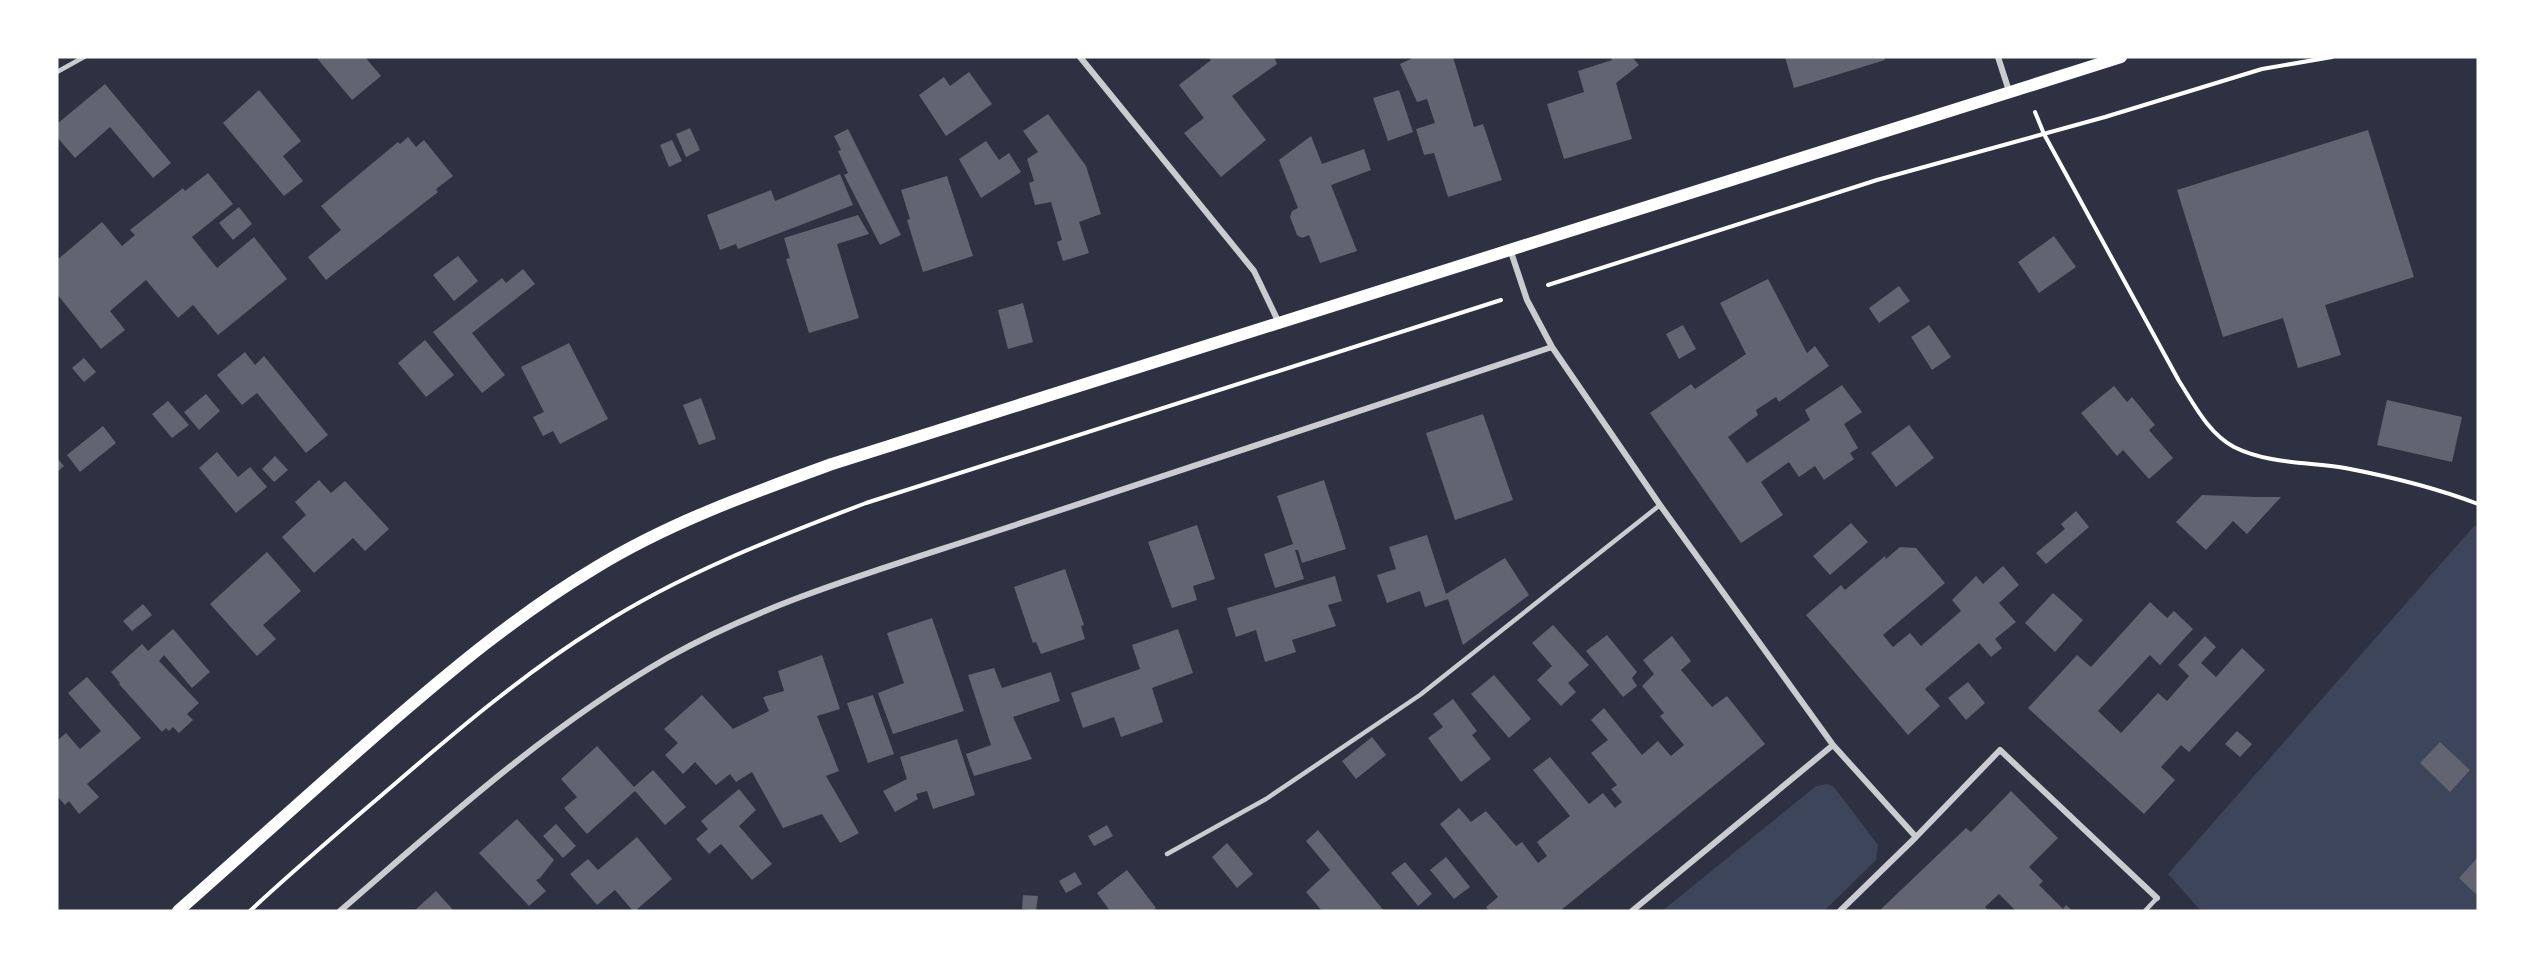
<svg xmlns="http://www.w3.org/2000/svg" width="2535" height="968" font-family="'Source Serif 4',serif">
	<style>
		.green { fill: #3c4559 }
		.building { fill: #626471 }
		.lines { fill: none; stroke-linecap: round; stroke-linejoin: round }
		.path { stroke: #fff; stroke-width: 4 }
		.service { stroke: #caccd0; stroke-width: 4.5 }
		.minor { stroke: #caccd0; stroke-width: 6 }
		.secondary { stroke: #fff; stroke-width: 12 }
	</style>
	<rect width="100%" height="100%" fill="#2d3142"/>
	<path class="green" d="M 2475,525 L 2478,531 L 2478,911 L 2201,911 L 2168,874 Z
		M 1827,784 L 1834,787 L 1878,845 L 1876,860 L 1824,911 L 1662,911 L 1816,786 Z"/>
	<path class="building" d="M 316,57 L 365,57 L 381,76 L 352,100 Z
		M 1208,57 L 1274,57 L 1277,64 L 1232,96 L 1266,140 L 1221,177 L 1184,133 L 1204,118 L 1179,85 L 1211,60 Z
		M 1415,57 L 1453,57 L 1474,127 L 1483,124 L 1502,180 L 1448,197 L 1434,153 L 1424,155 L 1416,129 L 1435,123 L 1427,99 L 1417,102 L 1400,64 Z
		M 1610,57 L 1632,57 L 1639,65 L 1616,83 L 1632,139 L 1564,159 L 1547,104 L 1584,92 L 1578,71 L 1612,60 Z
		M 1785,57 L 1884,57 L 1885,60 L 1794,88 Z
		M 969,72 L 992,104 L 946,136 L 919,95 L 944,77 L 950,86 Z
		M 105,84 L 171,163 L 153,178 L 110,127 L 75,158 L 57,137 L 57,124 Z
		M 259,90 L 301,141 L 283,156 L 303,181 L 284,196 L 223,123 Z
		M 1399,90 L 1413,132 L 1388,141 L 1373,98 Z
		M 1048,114 L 1086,166 L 1101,214 L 1079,222 L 1089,253 L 1063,261 L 1057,242 L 1062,240 L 1051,202 L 1035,205 L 1029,183 L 1034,181 L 1027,159 L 1038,152 L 1023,131 Z
		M 690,128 L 700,150 L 686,157 L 676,134 Z
		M 848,129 L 901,235 L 880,245 L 844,175 L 848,173 L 838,151 L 841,150 L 834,136 Z
		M 2368,130 L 2414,277 L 2325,305 L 2341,355 L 2298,368 L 2283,318 L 2223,337 L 2177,190 Z
		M 1311,136 L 1322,164 L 1364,149 L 1371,170 L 1331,185 L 1357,251 L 1320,263 L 1309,235 L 1302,238 L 1297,235 L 1290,217 L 1292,211 L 1298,208 L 1279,160 Z
		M 408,137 L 416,147 L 424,140 L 453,176 L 436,189 L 438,192 L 326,280 L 308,257 L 341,230 L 321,206 L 398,142 L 400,144 Z
		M 672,140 L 682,161 L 669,167 L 660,145 Z
		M 986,141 L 999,160 L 1009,153 L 1021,172 L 981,198 L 959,159 Z
		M 208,173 L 233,204 L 192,237 L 217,268 L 254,237 L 287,279 L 218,335 L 193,305 L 178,318 L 146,280 L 110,311 L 125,330 L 101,349 L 57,294 L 57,260 L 102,222 L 122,246 L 135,235 L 130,230 L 183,188 L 185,191 Z
		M 840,174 L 853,205 L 738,249 L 736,244 L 720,250 L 707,215 L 771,190 L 775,201 Z
		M 947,176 L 973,256 L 923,272 L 907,220 L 910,219 L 901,190 Z
		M 239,207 L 252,224 L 233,240 L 219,223 Z
		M 858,215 L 869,234 L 837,244 L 859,318 L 809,333 L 786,259 L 790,258 L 784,238 Z
		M 2054,236 L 2076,267 L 2039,293 L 2018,262 Z
		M 458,256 L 478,281 L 454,301 L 433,275 Z
		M 523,269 L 535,284 L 472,333 L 505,375 L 482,393 L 433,332 L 502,278 L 506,283 Z
		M 1768,279 L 1807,353 L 1815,346 L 1829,366 L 1779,402 L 1776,397 L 1756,410 L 1758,415 L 1728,437 L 1747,463 L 1810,420 L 1805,410 L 1842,385 L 1862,412 L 1844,424 L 1858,448 L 1850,453 L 1854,459 L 1824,480 L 1815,466 L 1799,477 L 1789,462 L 1761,482 L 1783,515 L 1741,543 L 1650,413 L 1691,384 L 1695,389 L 1746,354 L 1720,303 Z
		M 1899,286 L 1910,301 L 1879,323 L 1869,308 Z
		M 1023,303 L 1033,342 L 1008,349 L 998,310 Z
		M 1683,325 L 1696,349 L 1679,359 L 1666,334 Z
		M 1929,325 L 1951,357 L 1932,370 L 1911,337 Z
		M 425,340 L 454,375 L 426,397 L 398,363 Z
		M 569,343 L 608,419 L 560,444 L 553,431 L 543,436 L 533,417 L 544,412 L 521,367 Z
		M 245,352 L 255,365 L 264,356 L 328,435 L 306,453 L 257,393 L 242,405 L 217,375 Z
		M 84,358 L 96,372 L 84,382 L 72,368 Z
		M 2114,386 L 2127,402 L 2132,397 L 2155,425 L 2149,430 L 2173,458 L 2149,479 L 2123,450 L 2117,456 L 2081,413 Z
		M 206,394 L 220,411 L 199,430 L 184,412 Z
		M 701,398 L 716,439 L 699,445 L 683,405 Z
		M 2387,400 L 2462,417 L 2452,462 L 2377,445 Z
		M 168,401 L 189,425 L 172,438 L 152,414 Z
		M 1483,414 L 1513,500 L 1455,520 L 1426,433 Z
		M 1909,425 L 1934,458 L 1896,487 L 1871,453 Z
		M 103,426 L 116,443 L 80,472 L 67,455 Z
		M 217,452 L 238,477 L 250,467 L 267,487 L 236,513 L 199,468 Z
		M 275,456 L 288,470 L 274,482 L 262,469 Z
		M 57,458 L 64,466 L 57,472 Z
		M 319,480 L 331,493 L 345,481 L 389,529 L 365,551 L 353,538 L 314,573 L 282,537 L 306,515 L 295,502 Z
		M 1324,480 L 1346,549 L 1302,563 L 1298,550 L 1295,550 L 1304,579 L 1275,588 L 1264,554 L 1293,544 L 1277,496 Z
		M 2202,495 L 2256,497 L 2281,497 L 2247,534 L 2233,521 L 2206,550 L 2176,522 Z
		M 2076,511 L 2089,527 L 2046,564 L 2036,553 L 2065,529 L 2061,524 Z
		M 1851,523 L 1868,542 L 1830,575 L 1813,556 Z
		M 1197,525 L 1215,579 L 1193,586 L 1197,600 L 1172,608 L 1148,542 Z
		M 1427,535 L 1446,594 L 1505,558 L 1529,595 L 1463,645 L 1448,599 L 1425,607 L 1420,591 L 1387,603 L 1377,575 L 1396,569 L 1389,547 Z
		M 1900,547 L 1916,548 L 1945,583 L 1883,635 L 1893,647 L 1910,633 L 1921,646 L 1961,611 L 1952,600 L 1976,576 L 1983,584 L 2003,566 L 2019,585 L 1999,603 L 2016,622 L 1995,639 L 2002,648 L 1991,657 L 1979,643 L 1925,689 L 1940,706 L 1908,735 L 1806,615 L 1841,585 L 1845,590 L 1885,556 L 1886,559 Z
		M 267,552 L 301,591 L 263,625 L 276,639 L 257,656 L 210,604 Z
		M 1065,569 L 1084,625 L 1081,626 L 1085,639 L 1041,654 L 1036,642 L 1033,643 L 1014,587 Z
		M 1335,576 L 1342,601 L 1328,605 L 1336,626 L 1292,640 L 1296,652 L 1265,662 L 1256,630 L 1236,637 L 1227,608 Z
		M 2053,593 L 2083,620 L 2055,652 L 2025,623 Z
		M 2150,602 L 2167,618 L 2174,611 L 2193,629 L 2160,665 L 2150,655 L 2098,711 L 2121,733 L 2158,693 L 2167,701 L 2189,676 L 2178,665 L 2205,636 L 2216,647 L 2201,663 L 2216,677 L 2242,648 L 2265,670 L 2189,752 L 2181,745 L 2161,767 L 2175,780 L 2144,814 L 2028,708 L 2077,655 L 2091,667 Z
		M 143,604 L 152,615 L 132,631 L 123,621 Z
		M 932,618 L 964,711 L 893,734 L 878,693 L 904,683 L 887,633 Z
		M 1553,625 L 1589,665 L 1568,683 L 1576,692 L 1561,706 L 1537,680 L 1552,666 L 1532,643 Z
		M 173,629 L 210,672 L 192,688 L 164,655 L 159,661 L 199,703 L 187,714 L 193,720 L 179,733 L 173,727 L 169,731 L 166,728 L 162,732 L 119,684 L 120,683 L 111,672 L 142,644 L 148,651 Z
		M 1178,629 L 1193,673 L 1152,688 L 1163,722 L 1121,737 L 1114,717 L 1083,728 L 1071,693 L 1140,669 L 1132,645 Z
		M 1607,635 L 1637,672 L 1632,678 L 1637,686 L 1623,697 L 1586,651 Z
		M 1672,636 L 1691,661 L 1681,670 L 1712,707 L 1727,696 L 1765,744 L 1560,911 L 1489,911 L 1486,907 L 1498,897 L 1440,824 L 1459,808 L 1471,822 L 1486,811 L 1516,846 L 1522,842 L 1538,863 L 1547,856 L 1537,842 L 1570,816 L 1533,770 L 1550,757 L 1589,804 L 1603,793 L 1615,808 L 1622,802 L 1611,789 L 1617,785 L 1591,753 L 1608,740 L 1591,720 L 1604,708 L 1642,755 L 1658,741 L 1671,756 L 1684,745 L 1660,716 L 1664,713 L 1642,686 L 1654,674 L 1643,660 Z
		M 822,655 L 840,709 L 817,716 L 839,771 L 826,776 L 859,833 L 840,843 L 822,814 L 783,828 L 752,772 L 736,782 L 730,774 L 716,785 L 695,762 L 683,774 L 665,755 L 678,743 L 664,729 L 702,695 L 733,729 L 769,711 L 763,697 L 784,691 L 778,671 Z
		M 994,668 L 1002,688 L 1051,672 L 1060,701 L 1013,717 L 1032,759 L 974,776 L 966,754 L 991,745 L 968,675 Z
		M 1494,675 L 1531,719 L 1509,738 L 1471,694 Z
		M 87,677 L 141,738 L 87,784 L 99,797 L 79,814 L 69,801 L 65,805 L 57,796 L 57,741 L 66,733 L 80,749 L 101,731 L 68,693 Z
		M 1968,682 L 1985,703 L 1966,720 L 1948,698 Z
		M 873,695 L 894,754 L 868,763 L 847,703 Z
		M 1453,699 L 1477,731 L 1472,735 L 1491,759 L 1461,782 L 1428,738 L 1443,727 L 1433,714 Z
		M 2237,731 L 2252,744 L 2240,757 L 2225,744 Z
		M 1372,737 L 1386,755 L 1356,779 L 1342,761 Z
		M 957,739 L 975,795 L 933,809 L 927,791 L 916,794 L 918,799 L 895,812 L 883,791 L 907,779 L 900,757 Z
		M 2440,742 L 2470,770 L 2450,792 L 2420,763 Z
		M 597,746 L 634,787 L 653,770 L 686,807 L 665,825 L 635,791 L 587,834 L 564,808 L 577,797 L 561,779 Z
		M 739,789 L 756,810 L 739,826 L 772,864 L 752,880 L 721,844 L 709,854 L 696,839 L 708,829 L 701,821 Z
		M 2011,791 L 2058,838 L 2029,867 L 2043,881 L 2039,885 L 2063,909 L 2066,905 L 2073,911 L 2016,911 L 1999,894 L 1985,907 L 1989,911 L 1879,911 L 1966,828 L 1971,832 Z
		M 517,819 L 554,860 L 540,878 L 536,880 L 546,891 L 529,906 L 479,853 Z
		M 556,824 L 576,846 L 563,858 L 543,836 Z
		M 1107,825 L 1113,836 L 1094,846 L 1088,836 Z
		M 1318,830 L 1371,895 L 1384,911 L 1322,911 L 1306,892 L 1330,870 L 1306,841 Z
		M 637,837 L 672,879 L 635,911 L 633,911 L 615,890 L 597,905 L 570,874 L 588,859 L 598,870 Z
		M 1227,843 L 1253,874 L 1237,888 L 1212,857 Z
		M 1446,857 L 1470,887 L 1454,899 L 1430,870 Z
		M 2478,857 L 2478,896 L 2459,878 Z
		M 1405,862 L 1432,894 L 1418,906 L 1391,873 Z
		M 1127,870 L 1156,908 L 1152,911 L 1110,911 L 1097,893 Z
		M 1075,872 L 1082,884 L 1066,893 L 1059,881 Z
		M 436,891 L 454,911 L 414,911 Z
		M 1023,895 L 1038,896 L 1036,911 L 1022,909 Z"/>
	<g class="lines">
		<path class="path" d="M 2035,112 L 2044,134 L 2179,381 C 2194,404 2208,433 2234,447 C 2268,464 2308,462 2345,468 C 2392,477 2434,487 2478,504
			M 1548,285 L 1877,180 L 2105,117 L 2262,69 L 2332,57
			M 250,911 C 297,867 347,825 397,782 C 461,727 526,672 598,627 C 681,574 774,538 866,503 L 1501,300"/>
		<path class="service" d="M 57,72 L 84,57
			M 1167,854 L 1266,799 L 1420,695 L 1660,505
			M 2145,911 L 2157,898"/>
		<path class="minor" d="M 1080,57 L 1254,271 L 1279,323
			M 1998,57 L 2009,91
			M 1510,249 L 1527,300 L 1552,347 L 1660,505 L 1833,745 L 1916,837
			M 340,911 C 444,821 547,727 667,658 C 769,600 892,566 1003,529 C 1186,468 1369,409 1552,347
			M 1632,911 L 1833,745
			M 1840,911 L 1916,837 L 2000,750 L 2157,898"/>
		<path class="secondary" d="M 178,911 C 246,851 313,790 382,730 C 450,671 518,614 595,568 C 668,523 752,493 832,464 L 2121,57"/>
	</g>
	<rect width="2535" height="968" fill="none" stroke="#ffffff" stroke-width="117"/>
</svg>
